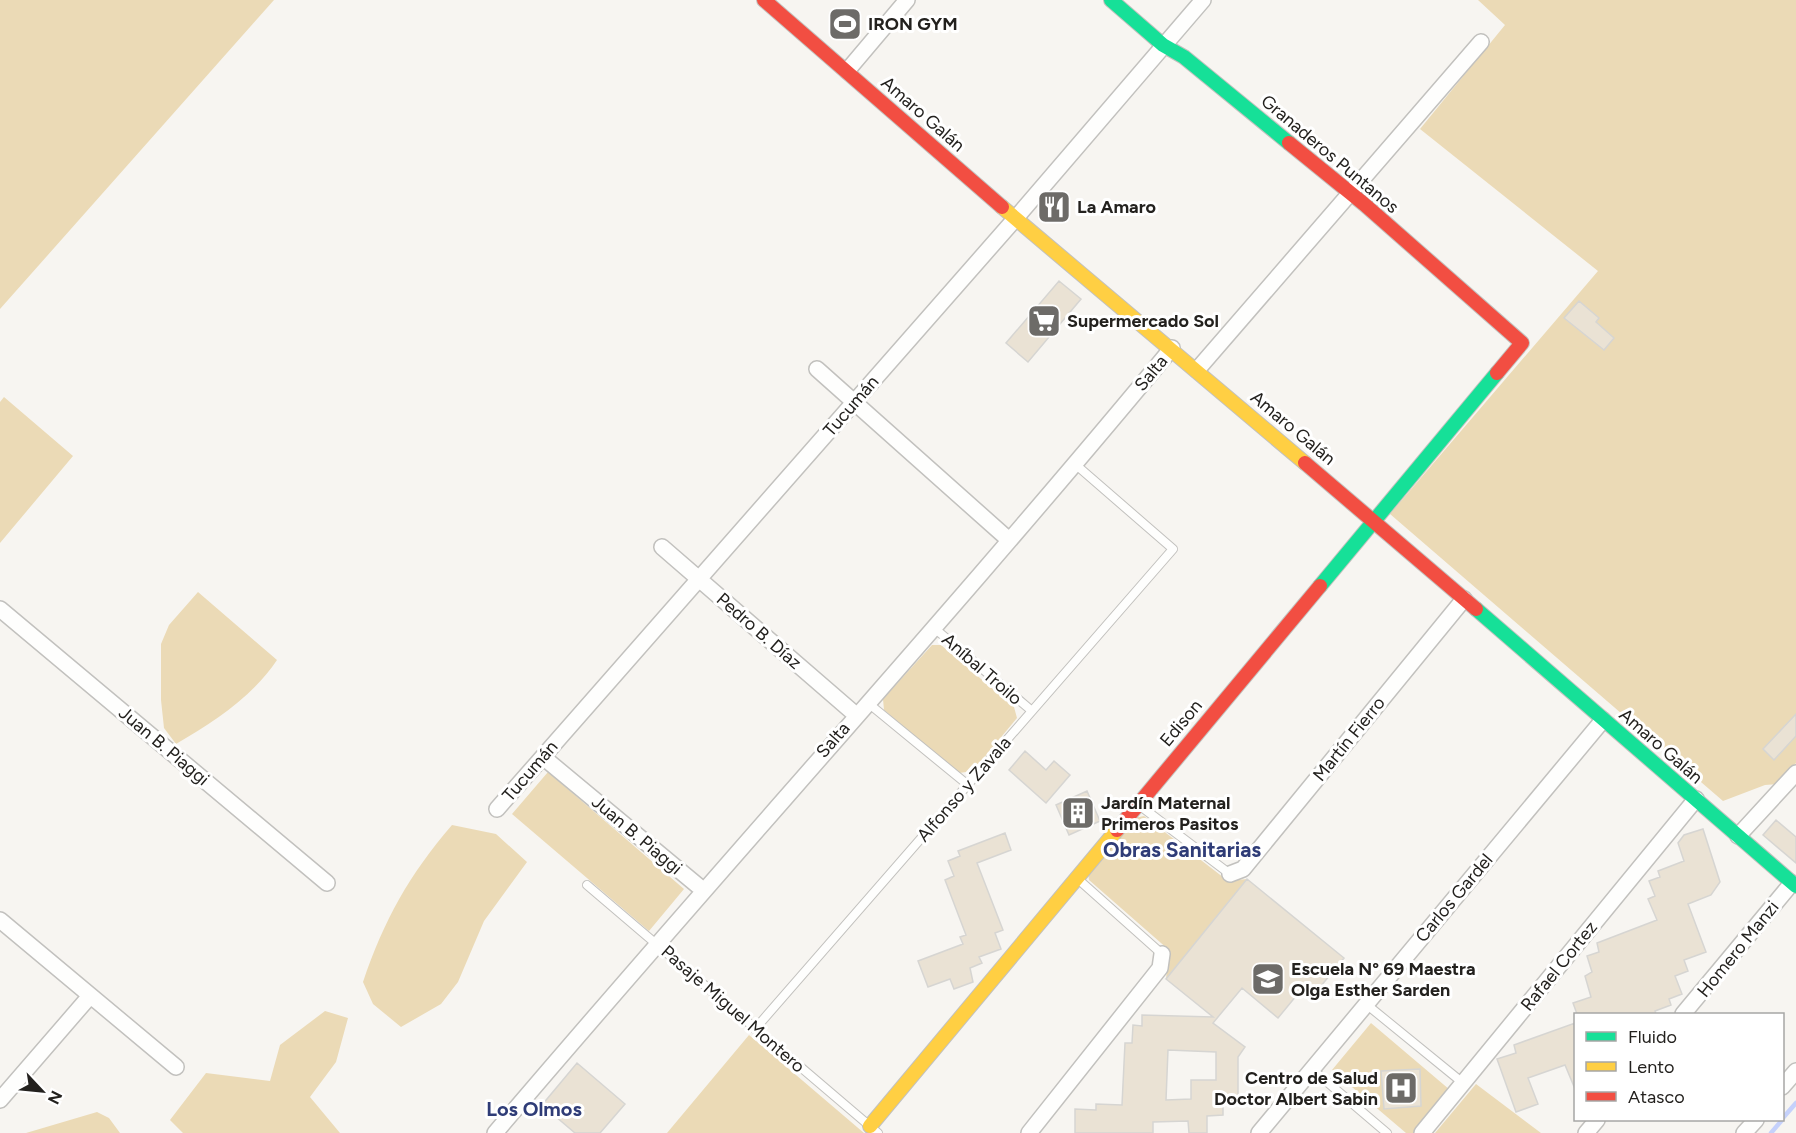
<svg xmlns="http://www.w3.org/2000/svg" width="1796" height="1133" font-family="Figtree,sans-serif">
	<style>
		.green { fill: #ebdab6 }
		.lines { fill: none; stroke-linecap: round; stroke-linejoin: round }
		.stream { stroke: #c5d1fb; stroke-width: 4.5 }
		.building { fill: #eae2d4; stroke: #d6d5d2; stroke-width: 1.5; fill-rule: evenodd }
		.lane-casing { stroke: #c2c1be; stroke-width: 10 }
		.street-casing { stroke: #c2c1be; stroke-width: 18 }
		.fast-casing { stroke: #c2c1be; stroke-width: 16 }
		.slow-casing { stroke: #c2c1be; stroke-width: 16 }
		.jam-casing { stroke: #c2c1be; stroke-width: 16 }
		.lane { stroke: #fefefd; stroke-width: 8 }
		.street { stroke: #fefefd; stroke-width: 15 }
		.fast { stroke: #16e098; stroke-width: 14 }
		.slow { stroke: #ffcf43; stroke-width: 14 }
		.jam { stroke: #f24e42; stroke-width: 14 }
		.labels { text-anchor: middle; stroke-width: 6; stroke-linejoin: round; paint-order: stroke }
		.poi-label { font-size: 18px; font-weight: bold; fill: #23211e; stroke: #fff; text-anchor: start }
		.street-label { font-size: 18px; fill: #23211e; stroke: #fff }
		.neighbourhood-label { font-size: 20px; font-weight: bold; fill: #2f3c77; stroke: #fff }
		.quarter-label { font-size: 21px; font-weight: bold; fill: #2f3c77; stroke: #fff }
	</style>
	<rect width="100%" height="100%" fill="#f7f5f1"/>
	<path class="green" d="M 0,0 L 274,0 L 0,309 Z
		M 1478,0 L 1796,0 L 1796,763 L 1779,784 L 1765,785 L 1723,801 L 1390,514 L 1598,271 L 1420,129 L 1505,25 Z
		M 4,397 L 73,456 L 0,543 L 0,402 Z
		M 198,592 L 277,660 C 252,697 215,721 176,744 L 164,728 L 161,700 L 161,644 L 169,625 Z
		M 932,645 L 941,645 L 1014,707 L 1017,718 L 973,771 L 959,773 L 884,710 L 883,699 Z
		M 548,772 L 684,889 L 649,931 L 512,814 Z
		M 1144,816 L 1228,881 L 1247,879 L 1166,979 L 1169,950 L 1089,880 L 1088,872 L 1134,818 Z
		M 452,825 L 496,834 L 527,862 L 484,921 L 458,982 L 441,1004 L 401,1027 L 373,1004 L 363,982 C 384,920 409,875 452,825 Z
		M 325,1011 L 348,1018 L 336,1062 L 310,1097 L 340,1133 L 183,1133 L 170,1120 L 206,1073 L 270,1081 L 280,1045 Z
		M 1371,1023 L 1450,1090 L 1414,1133 L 1406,1133 L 1332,1070 Z
		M 749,1035 L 864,1133 L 667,1133 Z
		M 1476,1084 L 1541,1133 L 1435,1133 Z
		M 97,1112 L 109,1118 L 120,1133 L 26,1133 Z"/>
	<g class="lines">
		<path class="stream" d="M 1782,1119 L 1796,1103
			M 1771,1133 L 1782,1120"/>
	</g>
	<path class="building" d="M 1059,281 L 1081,299 L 1028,362 L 1006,343 Z
		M 1579,301 L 1599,318 L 1596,322 L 1614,338 L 1604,350 L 1564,318 Z
		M 1796,714 L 1796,736 L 1774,760 L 1763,749 Z
		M 1025,751 L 1046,770 L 1054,761 L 1070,775 L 1046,803 L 1009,770 Z
		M 1087,791 L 1100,821 L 1069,835 L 1056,805 Z
		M 1776,820 L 1796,837 L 1796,863 L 1763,835 Z
		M 1703,829 L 1720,882 L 1711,895 L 1688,904 L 1706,952 L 1684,960 L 1688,971 L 1675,976 L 1682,994 L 1669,999 L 1671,1005 L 1655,1011 L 1656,1014 L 1577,1014 L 1573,1003 L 1591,997 L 1585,976 L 1592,972 L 1587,956 L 1599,952 L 1597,943 L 1657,920 L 1648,899 L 1655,896 L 1649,881 L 1660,877 L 1658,871 L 1684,861 L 1678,843 L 1684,835 Z
		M 1005,833 L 1011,850 L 977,863 L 1003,930 L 995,933 L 1001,949 L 979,957 L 982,963 L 970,968 L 973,982 L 954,989 L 950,979 L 928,987 L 918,961 L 963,944 L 960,937 L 966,935 L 945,880 L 954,876 L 948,861 L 960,856 L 958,851 Z
		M 1247,879 L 1344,958 L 1311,998 L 1301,990 L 1278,1018 L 1242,988 L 1213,1023 L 1245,1047 L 1238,1057 L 1238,1104 L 1223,1104 L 1223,1115 L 1207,1116 L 1207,1133 L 1189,1133 L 1188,1121 L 1153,1122 L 1153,1133 L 1075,1133 L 1075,1109 L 1096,1110 L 1096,1104 L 1122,1105 L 1125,1043 L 1132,1043 L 1133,1025 L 1142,1026 L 1142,1015 L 1213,1017 L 1166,979 ZM 1168,1050 L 1216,1052 L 1216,1080 L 1191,1080 L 1191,1099 L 1166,1100 Z
		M 1575,1023 L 1575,1089 L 1565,1065 L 1528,1078 L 1538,1104 L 1516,1112 L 1497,1059 L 1516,1053 L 1514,1045 Z
		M 577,1063 L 625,1104 L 600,1133 L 575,1133 L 542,1105 Z
		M 1420,1069 L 1421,1106 L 1384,1109 L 1381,1071 Z"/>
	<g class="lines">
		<defs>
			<path id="lane" d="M 933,627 L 1032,711
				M 868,703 L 968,785
				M 1139,805 L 1230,874
				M 1079,880 L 1162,954
				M 587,885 L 878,1133
				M 1366,1004 L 1463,1083
				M 755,1029 L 1173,549 L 1075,464
				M 1313,1070 L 1387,1133"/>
			<path id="street" d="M 847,71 L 907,0
				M 817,369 L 1009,540
				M 1197,370 L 1481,42
				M 662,547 L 856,715
				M 0,609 L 327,883
				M 543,757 L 703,890
				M 497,809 L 1015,219 L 1203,0
				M 1738,836 L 1796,773
				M 1230,874 L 1243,869 L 1464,599
				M 0,920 L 176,1067
				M 1683,1014 L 1792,883
				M 1782,1087 L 1796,1071
				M 0,1100 L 90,996
				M 495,1133 C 719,869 952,614 1172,348
				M 1029,1133 L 1160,968 L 1162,954
				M 1259,1133 L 1603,720
				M 1422,1133 L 1696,799
				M 1586,1133 L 1597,1120
				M 1744,1133 L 1756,1120"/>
			<path id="fast" d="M 1111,0 L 1163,45 L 1184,57 L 1289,143
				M 1320,586 L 1497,373
				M 1476,609 L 1796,886"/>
			<path id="slow" d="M 1002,207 L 1305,463
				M 870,1126 L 1117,830"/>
			<path id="jam" d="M 764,0 L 1002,207
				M 1289,143 L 1364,204 L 1522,343 L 1497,373
				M 1305,463 L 1476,609
				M 1117,830 L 1320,586"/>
		</defs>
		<use href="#lane" class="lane-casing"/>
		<use href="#street" class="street-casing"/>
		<use href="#fast" class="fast-casing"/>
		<use href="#slow" class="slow-casing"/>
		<use href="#jam" class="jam-casing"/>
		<use href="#lane" class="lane"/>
		<use href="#street" class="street"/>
		<use href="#fast" class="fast"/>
		<use href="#slow" class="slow"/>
		<use href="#jam" class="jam"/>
	</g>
	<defs>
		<symbol id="stadium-square" viewBox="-11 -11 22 22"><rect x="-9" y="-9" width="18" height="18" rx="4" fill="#6d6b68" stroke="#fff"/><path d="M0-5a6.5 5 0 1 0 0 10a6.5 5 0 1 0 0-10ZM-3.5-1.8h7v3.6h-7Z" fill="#fff"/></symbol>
		<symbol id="restaurant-square" viewBox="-11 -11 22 22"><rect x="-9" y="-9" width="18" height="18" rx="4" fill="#6d6b68" stroke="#fff"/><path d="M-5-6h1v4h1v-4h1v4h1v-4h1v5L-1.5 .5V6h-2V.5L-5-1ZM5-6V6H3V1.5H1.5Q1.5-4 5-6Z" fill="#fff"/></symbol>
		<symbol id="supermarket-square" viewBox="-11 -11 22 22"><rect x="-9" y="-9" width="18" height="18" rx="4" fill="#6d6b68" stroke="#fff"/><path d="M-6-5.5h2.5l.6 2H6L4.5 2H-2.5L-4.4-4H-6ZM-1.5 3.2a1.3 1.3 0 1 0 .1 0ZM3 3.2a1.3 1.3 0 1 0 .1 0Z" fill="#fff"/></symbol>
		<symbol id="building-square" viewBox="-11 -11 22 22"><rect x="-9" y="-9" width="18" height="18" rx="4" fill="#6d6b68" stroke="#fff"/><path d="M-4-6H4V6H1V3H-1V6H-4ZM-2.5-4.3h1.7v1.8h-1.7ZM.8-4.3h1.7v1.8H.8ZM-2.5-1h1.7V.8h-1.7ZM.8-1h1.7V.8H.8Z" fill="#fff"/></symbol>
		<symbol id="school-square" viewBox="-11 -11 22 22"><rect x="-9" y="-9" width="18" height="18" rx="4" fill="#6d6b68" stroke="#fff"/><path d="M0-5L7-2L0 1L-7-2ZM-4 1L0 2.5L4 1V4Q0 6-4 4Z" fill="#fff"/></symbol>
		<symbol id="hospital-square" viewBox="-11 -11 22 22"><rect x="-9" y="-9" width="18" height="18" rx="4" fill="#6d6b68" stroke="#fff"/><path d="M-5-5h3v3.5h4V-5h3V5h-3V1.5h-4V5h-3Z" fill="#fff"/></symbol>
	</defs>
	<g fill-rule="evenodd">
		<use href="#stadium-square" x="826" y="5" width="38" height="38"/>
		<use href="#restaurant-square" x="1035" y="188" width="38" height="38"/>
		<use href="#supermarket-square" x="1025" y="302" width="38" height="38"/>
		<use href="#building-square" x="1059" y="794" width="38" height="38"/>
		<use href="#school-square" x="1249" y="960" width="38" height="38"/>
		<use href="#hospital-square" x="1382" y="1069" width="38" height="38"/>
	</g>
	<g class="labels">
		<g class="poi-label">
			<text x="868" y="30">IRON GYM</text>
			<text x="1077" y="213">La Amaro</text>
			<text x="1067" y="327">Supermercado Sol</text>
			<text x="1101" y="809">Jardín Maternal<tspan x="1101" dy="21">Primeros Pasitos</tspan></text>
			<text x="1291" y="975">Escuela N° 69 Maestra<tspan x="1291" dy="21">Olga Esther Sarden</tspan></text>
			<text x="1378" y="1084" text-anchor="end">Centro de Salud<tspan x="1378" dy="21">Doctor Albert Sabin</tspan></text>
		</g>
		<g class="street-label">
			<text transform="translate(923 114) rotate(41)" y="6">Amaro Galán</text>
			<text transform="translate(1330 154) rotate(40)" y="6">Granaderos Puntanos</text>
			<text transform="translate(1151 373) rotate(-50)" y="6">Salta</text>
			<text transform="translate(851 406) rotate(-49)" y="6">Tucumán</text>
			<text transform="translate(1293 428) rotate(40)" y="6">Amaro Galán</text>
			<text transform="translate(759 631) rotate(41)" y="6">Pedro B. Díaz</text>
			<text transform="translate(982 669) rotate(41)" y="6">Aníbal Troilo</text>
			<text transform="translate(1181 723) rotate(-50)" y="6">Edison</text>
			<text transform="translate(1349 739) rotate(-51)" y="6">Martín Fierro</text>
			<text transform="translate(833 740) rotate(-49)" y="6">Salta</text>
			<text transform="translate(164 746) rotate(40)" y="6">Juan B. Piaggi</text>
			<text transform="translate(1661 746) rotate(41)" y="6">Amaro Galán</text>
			<text transform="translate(530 771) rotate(-49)" y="6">Tucumán</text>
			<text transform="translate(964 789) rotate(-49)" y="6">Alfonso y Zavala</text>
			<text transform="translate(637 835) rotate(40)" y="6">Juan B. Piaggi</text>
			<text transform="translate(1454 898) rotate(-50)" y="6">Carlos Gardel</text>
			<text transform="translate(1738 949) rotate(-51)" y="6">Homero Manzi</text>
			<text transform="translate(1559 966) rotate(-51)" y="6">Rafael Cortez</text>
			<text transform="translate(733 1009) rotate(41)" y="6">Pasaje Miguel Montero</text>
		</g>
		<g class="neighbourhood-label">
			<text x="534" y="1116">Los Olmos</text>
		</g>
		<g class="quarter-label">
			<text x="1182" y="857">Obras Sanitarias</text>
		</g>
	</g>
	<rect x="1574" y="1013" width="210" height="108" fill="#ffffff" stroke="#a7a6a5" stroke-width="1.5"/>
	<rect x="1586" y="1032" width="30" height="9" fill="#16e098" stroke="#a7a6a5" stroke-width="1.5"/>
	<text x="1628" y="1043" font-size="18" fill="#23211e">Fluido</text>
	<rect x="1586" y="1062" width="30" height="9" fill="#ffcf43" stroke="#a7a6a5" stroke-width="1.5"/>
	<text x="1628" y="1073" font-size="18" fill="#23211e">Lento</text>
	<rect x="1586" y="1092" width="30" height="9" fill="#f24e42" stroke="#a7a6a5" stroke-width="1.5"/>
	<text x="1628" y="1103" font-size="18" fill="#23211e">Atasco</text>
	<g transform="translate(42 1091) rotate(116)" stroke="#ffffff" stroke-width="4.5" paint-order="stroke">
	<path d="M0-4.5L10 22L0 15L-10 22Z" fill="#23211e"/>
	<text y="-9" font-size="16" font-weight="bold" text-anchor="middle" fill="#23211e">N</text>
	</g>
</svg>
